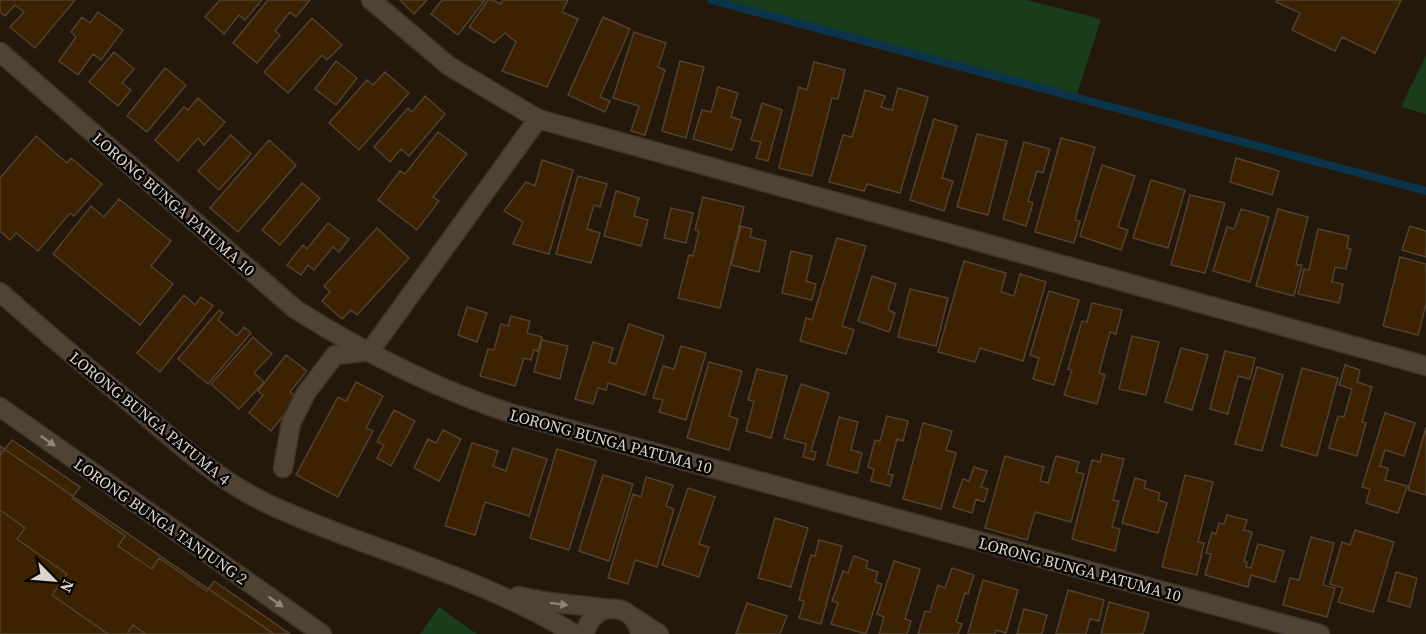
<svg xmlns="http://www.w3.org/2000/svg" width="1426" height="634" font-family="'Source Serif 4',serif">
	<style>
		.green { fill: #193c1b }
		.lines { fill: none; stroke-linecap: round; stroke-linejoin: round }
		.stream { stroke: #0b334a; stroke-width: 8 }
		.building { fill: #3c2201; stroke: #504132; stroke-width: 1.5 }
		.minor-casing { stroke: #3b322c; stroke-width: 21 }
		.minor { stroke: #514334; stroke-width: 18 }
		.oneway { fill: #908478 }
		.labels { text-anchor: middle; stroke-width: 5; stroke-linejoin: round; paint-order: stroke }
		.street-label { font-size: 16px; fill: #dcd3ca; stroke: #090502 }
	</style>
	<rect width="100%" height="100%" fill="#24180a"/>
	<path class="green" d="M 711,0 L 1026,0 L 1101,19 L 1076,97 Z
		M 1426,55 L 1426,114 L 1401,107 Z
		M 439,607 L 477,634 L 420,634 Z"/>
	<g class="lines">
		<path class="stream" d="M 711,0 L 1426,191"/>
	</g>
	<path class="building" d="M 0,0 L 75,0 L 35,48 L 10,27 L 24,12 L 15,5 L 5,16 L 0,12 Z
		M 220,0 L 262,0 L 245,20 L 239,15 L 224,34 L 205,17 Z
		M 268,0 L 310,0 L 296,17 L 290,12 L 275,31 L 280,35 L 257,63 L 233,43 Z
		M 400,0 L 427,0 L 414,14 Z
		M 442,0 L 485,0 L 458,35 L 431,14 Z
		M 488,0 L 493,0 L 500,4 L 503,0 L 568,0 L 562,12 L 578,19 L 547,87 L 502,71 L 516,42 L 505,33 L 494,43 L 469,27 Z
		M 1277,0 L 1401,0 L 1375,53 L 1342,37 L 1335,51 L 1292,30 L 1300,13 L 1276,2 Z
		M 98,12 L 123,30 L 101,60 L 93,54 L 78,75 L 59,61 L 76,37 L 71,32 L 82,17 L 90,23 Z
		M 603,17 L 630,29 L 600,97 L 610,101 L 605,112 L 568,95 Z
		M 312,18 L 342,45 L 327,60 L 322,55 L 288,93 L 264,72 Z
		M 634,32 L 666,43 L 658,67 L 665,70 L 645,135 L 631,131 L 639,106 L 613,98 Z
		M 114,52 L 134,69 L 122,83 L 131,90 L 118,106 L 89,82 Z
		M 336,61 L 357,78 L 336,105 L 315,89 Z
		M 680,61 L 704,67 L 686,138 L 662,131 Z
		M 814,62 L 845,70 L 838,99 L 832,98 L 812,176 L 779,168 L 799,87 L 807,90 Z
		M 165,68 L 186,85 L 147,132 L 127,116 Z
		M 385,72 L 409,93 L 359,150 L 329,123 L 367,80 L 373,85 Z
		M 718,87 L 738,93 L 731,117 L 741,120 L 732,150 L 693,139 L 702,110 L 711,112 Z
		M 898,88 L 928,97 L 900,193 L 867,184 L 864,191 L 829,182 L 843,135 L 852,137 L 865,90 L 885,96 L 881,107 L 892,110 Z
		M 425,96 L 445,114 L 409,156 L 401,149 L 390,162 L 374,147 L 408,108 L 412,112 Z
		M 198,98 L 225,122 L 204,145 L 198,138 L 178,161 L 155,140 L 184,107 L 188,110 Z
		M 762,103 L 782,110 L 768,161 L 756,158 L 761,142 L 751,140 Z
		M 934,119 L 957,126 L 942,178 L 953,181 L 944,211 L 910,200 Z
		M 438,132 L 467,154 L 433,197 L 439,201 L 417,230 L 378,200 L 400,171 L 405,174 Z
		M 977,134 L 1007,141 L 988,215 L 957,207 Z
		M 231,135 L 251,154 L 219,190 L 198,171 Z
		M 36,136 L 67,163 L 71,158 L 102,184 L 74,216 L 70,213 L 38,251 L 16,233 L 10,240 L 0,231 L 0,178 Z
		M 1061,138 L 1095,147 L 1075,220 L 1080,221 L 1074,243 L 1035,232 Z
		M 269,140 L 296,165 L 238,232 L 210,208 Z
		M 1024,142 L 1050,149 L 1043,173 L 1037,171 L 1028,201 L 1033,203 L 1026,226 L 1003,219 Z
		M 1236,158 L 1279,171 L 1272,195 L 1230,182 Z
		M 542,160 L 573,170 L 549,254 L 513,244 L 523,222 L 504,211 L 526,182 L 535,186 Z
		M 1102,165 L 1135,176 L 1118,227 L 1128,230 L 1121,250 L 1080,236 Z
		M 578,176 L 607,184 L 600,207 L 594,205 L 587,229 L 600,233 L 591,263 L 556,254 Z
		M 1151,180 L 1185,190 L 1168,248 L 1133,238 Z
		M 302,183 L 320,198 L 280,245 L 262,230 Z
		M 616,191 L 639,198 L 634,216 L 648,220 L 641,246 L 604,236 Z
		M 1190,195 L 1225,203 L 1205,273 L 1171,265 Z
		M 703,197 L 744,207 L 720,308 L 678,298 L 689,255 L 693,256 L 699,231 L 695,230 Z
		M 119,199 L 171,241 L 151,266 L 173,284 L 140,325 L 53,254 L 91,206 L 104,217 Z
		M 671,208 L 693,213 L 686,243 L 664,238 Z
		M 1241,209 L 1269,217 L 1250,282 L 1213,271 L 1227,227 L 1234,229 Z
		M 1278,209 L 1308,217 L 1296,265 L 1302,265 L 1294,296 L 1256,286 Z
		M 328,223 L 349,239 L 339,252 L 333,247 L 314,270 L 308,265 L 301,275 L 287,265 L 303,245 L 307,249 Z
		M 741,226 L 752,229 L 750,237 L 766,241 L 759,272 L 731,265 Z
		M 1410,226 L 1426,231 L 1426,257 L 1402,250 Z
		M 377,228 L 409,258 L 357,315 L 351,310 L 342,319 L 322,301 L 330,292 L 324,286 Z
		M 1318,229 L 1349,236 L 1347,248 L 1351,249 L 1346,269 L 1335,267 L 1332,282 L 1343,284 L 1339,303 L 1298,294 L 1304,269 L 1309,270 Z
		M 837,238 L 866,246 L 842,326 L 854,330 L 846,354 L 800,341 L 806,318 L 812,320 Z
		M 791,251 L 812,256 L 806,281 L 816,284 L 812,300 L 782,293 Z
		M 1400,257 L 1426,264 L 1426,304 L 1418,335 L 1383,326 Z
		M 964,261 L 1006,273 L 1001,292 L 1014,296 L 1020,274 L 1046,282 L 1023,361 L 980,348 L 975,362 L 938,352 Z
		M 872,276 L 896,284 L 888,310 L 895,313 L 889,332 L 858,321 Z
		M 910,289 L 948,298 L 936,346 L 898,337 Z
		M 1049,291 L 1079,300 L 1054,385 L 1033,379 L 1039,358 L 1030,355 Z
		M 184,295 L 195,305 L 201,297 L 213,306 L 160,372 L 137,353 Z
		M 1092,303 L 1122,310 L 1116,334 L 1110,332 L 1099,373 L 1105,375 L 1097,404 L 1064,395 L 1072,370 L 1068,369 L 1082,321 L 1087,322 Z
		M 467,307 L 487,313 L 477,342 L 458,335 Z
		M 219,310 L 223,313 L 218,320 L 237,336 L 244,327 L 251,333 L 208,384 L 178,359 Z
		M 511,316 L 530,321 L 527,333 L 542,337 L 538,351 L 534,350 L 531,360 L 524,358 L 515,386 L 480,376 L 488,349 L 494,350 L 501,324 L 508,326 Z
		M 629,324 L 664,336 L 645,395 L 608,383 L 606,390 L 598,388 L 593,404 L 575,399 L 593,342 L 613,348 L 609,362 L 616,364 Z
		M 1132,336 L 1159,342 L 1146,395 L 1119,389 Z
		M 253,337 L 272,354 L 254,373 L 264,382 L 239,409 L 211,384 Z
		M 542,340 L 568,346 L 560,379 L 534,372 Z
		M 681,346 L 706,353 L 686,420 L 659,412 L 663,400 L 653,398 L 663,366 L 674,369 Z
		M 1181,348 L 1208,355 L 1192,410 L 1165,402 Z
		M 1225,351 L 1255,358 L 1250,379 L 1238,376 L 1228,414 L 1210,409 Z
		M 286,355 L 307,371 L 290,392 L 297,398 L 271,431 L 249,413 L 263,395 L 258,391 Z
		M 709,362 L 742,371 L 729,416 L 738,419 L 729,450 L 687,438 Z
		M 1345,365 L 1360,370 L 1357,382 L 1372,387 L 1362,422 L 1366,423 L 1357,456 L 1329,448 L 1338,416 L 1344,417 L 1352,389 L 1339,385 Z
		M 1257,367 L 1283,375 L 1262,451 L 1235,444 Z
		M 1302,368 L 1338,378 L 1317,456 L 1281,446 Z
		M 757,369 L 787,376 L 771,438 L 746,431 L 754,401 L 748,400 Z
		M 356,382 L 383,396 L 366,428 L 373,431 L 338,497 L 296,475 L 338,397 L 346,401 Z
		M 801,384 L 829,393 L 811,451 L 816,452 L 814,460 L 803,457 L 806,444 L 784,438 Z
		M 394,410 L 415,421 L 391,466 L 377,458 L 384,445 L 377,442 Z
		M 1385,413 L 1415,423 L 1404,456 L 1385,450 L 1380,466 L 1388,468 L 1385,480 L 1407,486 L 1398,513 L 1366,503 L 1370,489 L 1362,487 Z
		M 887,416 L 908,421 L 903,441 L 897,439 L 888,474 L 893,475 L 890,486 L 871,481 L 874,469 L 868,467 L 875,440 L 880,441 Z
		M 839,417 L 858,422 L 851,450 L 862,453 L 857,473 L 827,465 Z
		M 923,423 L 952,431 L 946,450 L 956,453 L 941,509 L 903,499 Z
		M 1426,427 L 1426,495 L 1408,490 Z
		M 443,430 L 461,439 L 439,481 L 414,468 L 428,439 L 436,443 Z
		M 12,440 L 80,487 L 72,498 L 125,536 L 118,546 L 152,569 L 159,558 L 207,591 L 214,581 L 290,634 L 146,634 L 133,625 L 127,634 L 108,634 L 52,595 L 67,574 L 17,539 L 25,528 L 0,510 L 0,455 Z
		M 472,443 L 498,451 L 493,466 L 506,471 L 513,448 L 547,459 L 529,516 L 485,502 L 475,535 L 445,526 Z
		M 0,446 L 274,634 L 0,634 Z
		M 557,449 L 596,461 L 569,550 L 530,538 Z
		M 1102,454 L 1124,459 L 1113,500 L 1119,501 L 1112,527 L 1120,529 L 1115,551 L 1072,539 L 1092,460 L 1100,462 Z
		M 1005,456 L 1044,467 L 1040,481 L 1048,483 L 1056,456 L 1079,462 L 1076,472 L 1084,474 L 1071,522 L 1035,512 L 1027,540 L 985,528 Z
		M 974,467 L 987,471 L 981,487 L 988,489 L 984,502 L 976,499 L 972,513 L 953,507 L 963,479 L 969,481 Z
		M 603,475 L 633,484 L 609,561 L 579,551 Z
		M 1185,475 L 1213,482 L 1198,542 L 1204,543 L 1197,575 L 1162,567 Z
		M 646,477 L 673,485 L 666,506 L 674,509 L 657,567 L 635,560 L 628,584 L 608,578 L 633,494 L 641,497 Z
		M 1135,478 L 1146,481 L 1144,488 L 1160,493 L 1158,500 L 1167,503 L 1158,533 L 1122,523 Z
		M 688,488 L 715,497 L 699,544 L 709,547 L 699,577 L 662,565 Z
		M 1227,515 L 1247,520 L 1244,530 L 1252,532 L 1244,561 L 1247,562 L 1246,567 L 1251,568 L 1258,544 L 1284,551 L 1275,582 L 1251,575 L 1248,587 L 1205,575 L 1211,554 L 1206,553 L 1212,532 L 1216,534 L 1219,523 L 1224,524 Z
		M 775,518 L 808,528 L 791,587 L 758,578 Z
		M 1355,530 L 1394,542 L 1373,612 L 1338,602 L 1343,588 L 1330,584 L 1342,542 L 1350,545 Z
		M 1311,537 L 1334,543 L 1323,585 L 1335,588 L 1327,617 L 1283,605 L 1290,578 L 1299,580 Z
		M 819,540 L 842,546 L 821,624 L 799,618 L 804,601 L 799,600 L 811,555 L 815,556 Z
		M 854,556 L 868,561 L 866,568 L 878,572 L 875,582 L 882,584 L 866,634 L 831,624 L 838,603 L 832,601 L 843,571 L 848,573 Z
		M 894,561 L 920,569 L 905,619 L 911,621 L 907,634 L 879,634 L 884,617 L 877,614 Z
		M 952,568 L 974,575 L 968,594 L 965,593 L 956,622 L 962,624 L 958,634 L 918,634 L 925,611 L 930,612 L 938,585 L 945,588 Z
		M 1396,572 L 1417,578 L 1410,607 L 1388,601 Z
		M 983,580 L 1018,590 L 1006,633 L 996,630 L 995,634 L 968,634 Z
		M 1068,590 L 1104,600 L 1099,621 L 1090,619 L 1086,634 L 1056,634 Z
		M 1109,602 L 1149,613 L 1143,634 L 1101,634 Z
		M 747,603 L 787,616 L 780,634 L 736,634 Z
		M 1024,609 L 1047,615 L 1042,634 L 1017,634 Z"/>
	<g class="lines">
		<defs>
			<path id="minor" d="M 371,0 L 449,66 L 538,119 L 1426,366
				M 0,52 L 295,309 C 363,352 436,389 513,414 L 1320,634
				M 0,292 C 44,331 89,369 135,407 C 175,441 214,477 262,501 C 292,516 323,527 354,539 C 430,567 506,592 575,634
				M 0,407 L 322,634
				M 283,468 L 291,423 L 306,393 L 335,355 L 370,351 L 538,119
				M 518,596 L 549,602 L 611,609
				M 633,617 L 659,634
				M 585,634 C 591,601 634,600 640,634"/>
		</defs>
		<use href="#minor" class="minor-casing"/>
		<use href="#minor" class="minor"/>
	</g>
	<defs><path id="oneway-solid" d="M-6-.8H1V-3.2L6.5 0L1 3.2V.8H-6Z" transform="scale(1.5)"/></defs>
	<g class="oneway">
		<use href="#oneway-solid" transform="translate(48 441) rotate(35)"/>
		<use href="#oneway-solid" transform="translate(276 602) rotate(35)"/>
		<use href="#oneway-solid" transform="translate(559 604) rotate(7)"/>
	</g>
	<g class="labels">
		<g class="street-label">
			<text transform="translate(174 204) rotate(41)" y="6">LORONG BUNGA PATUMA 10</text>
			<text transform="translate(150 418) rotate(39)" y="6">LORONG BUNGA PATUMA 4</text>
			<text transform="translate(611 441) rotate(15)" y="6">LORONG BUNGA PATUMA 10</text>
			<text transform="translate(161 521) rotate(35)" y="6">LORONG BUNGA TANJUNG 2</text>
			<text transform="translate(1080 569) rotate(15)" y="6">LORONG BUNGA PATUMA 10</text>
		</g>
	</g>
	<g transform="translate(54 580) rotate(115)" stroke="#090502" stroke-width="4.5" paint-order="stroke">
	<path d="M0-4.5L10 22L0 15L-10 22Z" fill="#dcd3ca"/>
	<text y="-9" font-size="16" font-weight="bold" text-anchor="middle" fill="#dcd3ca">N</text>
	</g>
</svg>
